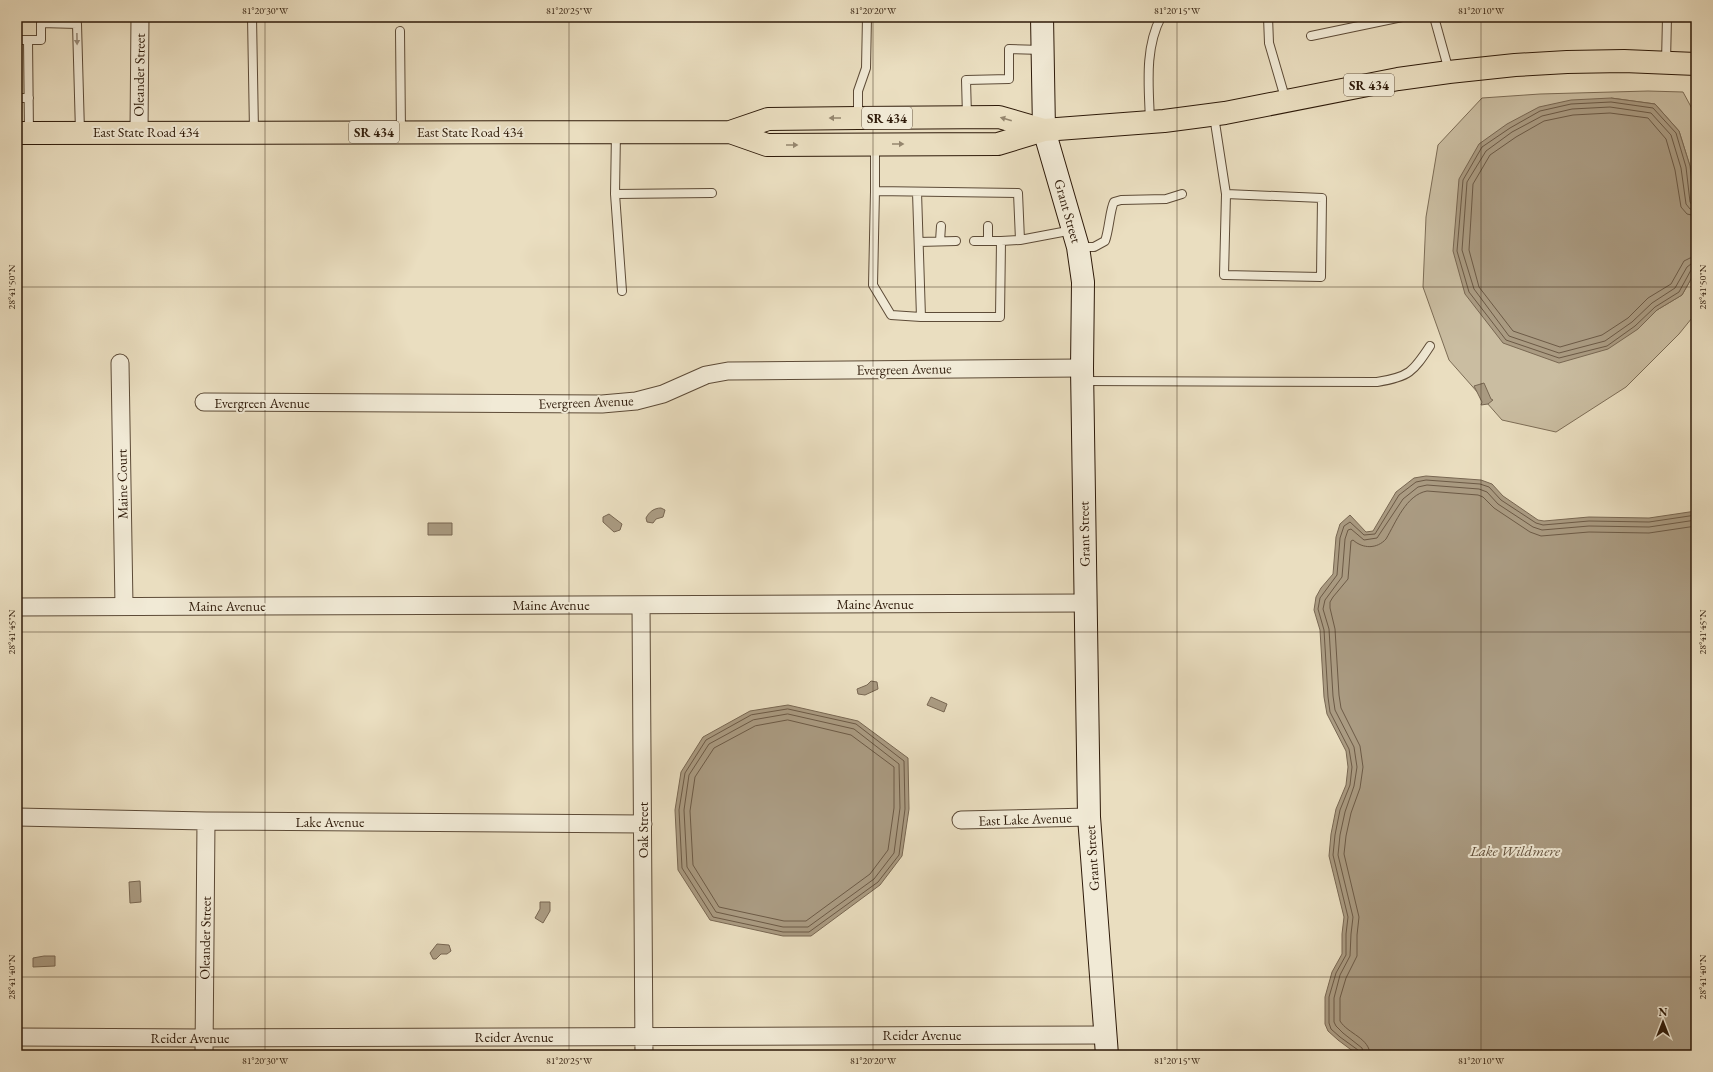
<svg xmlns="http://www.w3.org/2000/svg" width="1713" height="1072" font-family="'EB Garamond',serif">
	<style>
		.green { fill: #cabda1; stroke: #7c6c55 }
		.water { fill: #aa9b82; stroke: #786752 }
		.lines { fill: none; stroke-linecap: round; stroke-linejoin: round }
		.shore { stroke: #6c5a46; stroke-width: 1 }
		.lane-casing { stroke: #5d4b37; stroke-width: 10 }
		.street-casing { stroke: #5d4b37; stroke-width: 19 }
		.secondary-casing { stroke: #2e1a09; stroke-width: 24 }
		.primary-casing { stroke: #2e1a09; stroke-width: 24 }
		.lane { stroke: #f1ead6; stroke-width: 8 }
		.street { stroke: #f1ead6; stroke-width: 17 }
		.secondary { stroke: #f1ead6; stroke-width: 22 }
		.primary { stroke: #eadec0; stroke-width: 22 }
		.oneway { fill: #998c7a }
		.oneway2 { fill: #95866e }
		.ticks { fill: none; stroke: #2e1a09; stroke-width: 1; stroke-opacity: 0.45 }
		.labels { text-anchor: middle; stroke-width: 4; stroke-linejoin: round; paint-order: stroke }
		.shield { fill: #f1ead6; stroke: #685846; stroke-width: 1 }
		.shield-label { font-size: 13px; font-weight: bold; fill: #2e1a09 }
		.street-label { font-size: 14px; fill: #2e1a09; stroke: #f1ead6 }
		.water-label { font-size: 15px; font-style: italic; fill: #604e39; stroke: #f1ead6 }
		.neatline { fill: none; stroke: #2e1a09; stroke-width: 1.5 }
		.ticks-label { font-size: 10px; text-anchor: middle; fill: #2e1a09 }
	</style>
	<rect width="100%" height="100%" fill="#eadec0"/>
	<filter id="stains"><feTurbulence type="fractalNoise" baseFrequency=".005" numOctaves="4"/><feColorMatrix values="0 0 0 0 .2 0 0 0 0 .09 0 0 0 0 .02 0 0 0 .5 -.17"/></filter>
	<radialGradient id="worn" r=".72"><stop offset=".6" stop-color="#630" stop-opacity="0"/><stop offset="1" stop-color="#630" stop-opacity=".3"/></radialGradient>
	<path class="green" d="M 1648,91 L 1683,92 L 1696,116 L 1696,218 L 1690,166 L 1679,131 L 1655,104 L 1611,98 L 1638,329 L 1657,310 L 1682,295 L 1695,272 L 1696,239 L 1696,313 L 1679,334 L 1626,387 L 1556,432 L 1502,420 L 1449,360 L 1423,287 L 1426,217 L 1438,145 L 1482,98 L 1540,94 Z"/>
	<path class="water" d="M 1611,98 L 1655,104 L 1679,131 L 1690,166 L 1696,218 L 1695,272 L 1682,295 L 1657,310 L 1638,329 L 1608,349 L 1559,363 L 1503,343 L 1465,294 L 1453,251 L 1459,179 L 1479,144 L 1507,124 L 1539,107 L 1571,100 Z
		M 1484,383 L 1491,399 L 1493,400 L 1488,404 L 1481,405 L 1482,402 L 1474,386 Z
		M 1426,476 L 1481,480 L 1492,484 L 1503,496 L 1538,520 L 1544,521 L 1589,517 L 1649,518 L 1696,511 L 1696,1055 L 1358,1055 L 1338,1040 L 1328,1031 L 1325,1024 L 1325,997 L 1332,972 L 1342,954 L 1342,934 L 1344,917 L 1329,856 L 1331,834 L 1336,809 L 1346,785 L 1348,767 L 1346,751 L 1327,714 L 1324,697 L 1320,630 L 1314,610 L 1316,597 L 1321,588 L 1333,574 L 1336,537 L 1340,524 L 1350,515 L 1366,532 L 1373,531 L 1396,492 L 1414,478 Z
		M 661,508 L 665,510 L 663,517 L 656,519 L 653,523 L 647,522 L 646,518 C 649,512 654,508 661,508 Z
		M 609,514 L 622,524 L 620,530 L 614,532 L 603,522 L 603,517 Z
		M 428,523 L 452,523 L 452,535 L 428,535 Z
		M 871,681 L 877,682 L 878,689 L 865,695 L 858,694 L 857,689 L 867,685 Z
		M 931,697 L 947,704 L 944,712 L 927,705 Z
		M 788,705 L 858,721 L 908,758 L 909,809 L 902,856 L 880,885 L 811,936 L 783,936 L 710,920 L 678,870 L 675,810 L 681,772 L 703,737 L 750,711 Z
		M 140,881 L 141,902 L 130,903 L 129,882 Z
		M 540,902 L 550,902 L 550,911 L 543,923 L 535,918 L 540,909 Z
		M 437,944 L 449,945 L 451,951 L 447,954 L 441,954 L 436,959 L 433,959 L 430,953 Z
		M 44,956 L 55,956 L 55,966 L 33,967 L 33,958 Z"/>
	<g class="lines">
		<path class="shore" d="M 1696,205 L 1692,205 L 1690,202 L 1686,167 L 1676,133 L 1653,108 L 1611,102 L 1571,104 L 1540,111 L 1510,128 L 1482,147 L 1463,180 L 1457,251 L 1469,292 L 1506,340 L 1559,358 L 1607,346 L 1635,326 L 1655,307 L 1679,292 L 1691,270 L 1696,269
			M 1696,210 L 1690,209 L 1686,204 L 1681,168 L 1671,135 L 1651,113 L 1610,107 L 1572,109 L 1542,116 L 1512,132 L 1486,151 L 1467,182 L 1462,250 L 1474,289 L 1509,336 L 1559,353 L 1605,341 L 1632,322 L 1652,303 L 1675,288 L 1687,267 L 1691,264 L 1696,263
			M 1696,216 L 1687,214 L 1681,207 L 1675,170 L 1666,139 L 1648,118 L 1610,113 L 1573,115 L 1544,121 L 1516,137 L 1490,155 L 1473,184 L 1469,250 L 1479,287 L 1513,331 L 1560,347 L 1602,335 L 1628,318 L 1648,298 L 1671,284 L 1684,261 L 1690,258 L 1696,257
			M 788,709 L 856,724 L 904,761 L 905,809 L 899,855 L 878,882 L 809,932 L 783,932 L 713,917 L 682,868 L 679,810 L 685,773 L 706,740 L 751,715 Z
			M 788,714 L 854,729 L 899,764 L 900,808 L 894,853 L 874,879 L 808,927 L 783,927 L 716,912 L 687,867 L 684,810 L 689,775 L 709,744 L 753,720 Z
			M 788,720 L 851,735 L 894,767 L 894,808 L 888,850 L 870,874 L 806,921 L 784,921 L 719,907 L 693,865 L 690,811 L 695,777 L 714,748 L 755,726 Z
			M 1359,1055 L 1358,1050 L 1340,1037 L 1331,1029 L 1329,1023 L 1329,997 L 1336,973 L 1346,955 L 1346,934 L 1348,917 L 1333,855 L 1335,835 L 1340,810 L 1350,785 L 1352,767 L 1349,749 L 1330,712 L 1328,697 L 1324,630 L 1318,609 L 1320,598 L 1337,575 L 1340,538 L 1344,526 L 1350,522 L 1364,535 L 1375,534 L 1399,495 L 1416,482 L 1426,480 L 1480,484 L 1489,487 L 1501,500 L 1536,523 L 1543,525 L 1589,521 L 1649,522 L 1696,515
			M 1364,1055 L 1362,1048 L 1343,1033 L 1336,1026 L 1334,1022 L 1334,998 L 1340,975 L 1350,956 L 1351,934 L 1353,917 L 1338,855 L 1340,835 L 1345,812 L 1354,786 L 1357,767 L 1354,747 L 1335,710 L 1333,696 L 1329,629 L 1323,609 L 1325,600 L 1342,577 L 1345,539 L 1348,530 L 1351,529 L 1364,540 L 1377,538 L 1403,499 L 1418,487 L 1427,485 L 1479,489 L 1487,492 L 1498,504 L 1533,527 L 1542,530 L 1589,526 L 1649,527 L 1696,520
			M 1370,1055 C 1370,1038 1348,1034 1340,1021 L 1340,998 L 1346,978 L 1357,956 L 1357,935 L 1359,917 L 1344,854 L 1346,836 L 1351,813 L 1360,788 L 1363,767 L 1360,746 L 1341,708 L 1339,695 L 1335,629 L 1330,608 L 1330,602 L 1333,597 L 1348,579 L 1351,541 L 1353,540 C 1363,549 1377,549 1386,539 C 1396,522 1406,495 1427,491 L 1478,495 L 1483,497 L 1494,508 L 1530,532 L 1541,536 L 1589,532 L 1649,533 L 1696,526"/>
		<defs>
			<path id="lane" d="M 252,17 L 254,131
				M 1268,17 L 1269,43 L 1286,101
				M 1434,17 L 1449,71
				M 400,31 L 401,132
				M 1311,36 L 1402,17
				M 17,40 L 28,40
				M 1666,62 L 1667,17
				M 17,98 L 29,98
				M 967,116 L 966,80 L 1009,79 L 1009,49 L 1042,50
				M 1214,116 L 1226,194 L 1224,275 L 1321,277 L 1322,198 L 1226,194
				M 858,117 L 858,91 L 866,68 L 867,17
				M 1150,122 C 1149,88 1144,49 1161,17
				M 616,132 L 615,194 L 712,193
				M 29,133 L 28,40 L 41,40 L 41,23 L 77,24 L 80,132
				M 875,145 L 875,191 L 1018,193 L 1020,240 L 1073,230
				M 875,191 L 873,285 L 891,315 L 921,317 L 1000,317 L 1001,241 L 1020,240
				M 917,192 L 921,317
				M 615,194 L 622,291
				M 988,226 L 988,241
				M 940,241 L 941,226
				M 974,241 L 1001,241
				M 919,242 L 956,241
				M 1079,247 L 1094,247 L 1105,241 C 1109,231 1110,209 1114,202 L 1121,200 L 1166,199 L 1182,194
				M 1083,381 L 1377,382 C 1409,377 1413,372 1430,346"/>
			<path id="street" d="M 139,132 L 140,17
				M 120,363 L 124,606
				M 204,402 L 602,404 L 636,401 L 663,394 L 706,375 L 728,371 L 1082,368
				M 641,605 L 644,1055
				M 17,607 L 1086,603
				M 17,817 L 206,821 L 643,824
				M 961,820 L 1089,817
				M 17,1037 L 203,1038 L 1106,1035
				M 204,1055 L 206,821"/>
			<path id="secondary" d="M 1042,17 L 1044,130 L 1078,247 L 1083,282 L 1082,368 L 1089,817 L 1107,1055"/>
			<path id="primary" d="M 730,132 L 768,119 L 858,118 L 999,117 L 1044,130
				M 17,133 L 730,132 L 767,145 L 998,144 L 1044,130 L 1164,121 L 1225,113 L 1398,79 L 1449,72 L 1515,65 L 1567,62 L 1624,61 L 1696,64"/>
		</defs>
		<use href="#lane" class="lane-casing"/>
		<use href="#street" class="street-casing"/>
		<use href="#secondary" class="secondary-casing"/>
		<use href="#primary" class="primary-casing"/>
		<use href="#lane" class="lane"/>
		<use href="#street" class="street"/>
		<use href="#secondary" class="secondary"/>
		<use href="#primary" class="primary"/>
	</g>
	<defs><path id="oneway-solid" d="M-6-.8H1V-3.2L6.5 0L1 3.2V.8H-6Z"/></defs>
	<use class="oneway" href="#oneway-solid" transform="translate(77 39) rotate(89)"/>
	<g class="oneway2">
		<use href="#oneway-solid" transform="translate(835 118) rotate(180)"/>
		<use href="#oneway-solid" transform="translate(1006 119) rotate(-164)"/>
		<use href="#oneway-solid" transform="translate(898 144)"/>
		<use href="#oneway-solid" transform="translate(792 145)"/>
	</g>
	<path class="ticks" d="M 265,17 L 265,1055M 569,17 L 569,1055M 873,17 L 873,1055M 1177,17 L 1177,1055M 1481,17 L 1481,1055M 17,287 L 1696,287M 17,632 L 1696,632M 17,977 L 1696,977"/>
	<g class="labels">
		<g class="shield">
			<rect x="1344" y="74" width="50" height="22" rx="3"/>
			<rect x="862" y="107" width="50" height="22" rx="3"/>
			<rect x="349" y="121" width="50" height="22" rx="3"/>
		</g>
		<g class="shield-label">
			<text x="1369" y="90">SR 434</text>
			<text x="887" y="123">SR 434</text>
			<text x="374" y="137">SR 434</text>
		</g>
		<g class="street-label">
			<text transform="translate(139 75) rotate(-89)" y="5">Oleander Street</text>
			<text x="146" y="137">East State Road 434</text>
			<text x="470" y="137">East State Road 434</text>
			<text transform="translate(1068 211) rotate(74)" y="5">Grant Street</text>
			<text transform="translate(904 369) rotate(-1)" y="5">Evergreen Avenue</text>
			<text transform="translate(586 402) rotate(-2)" y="5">Evergreen Avenue</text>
			<text x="262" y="408">Evergreen Avenue</text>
			<text transform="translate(122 484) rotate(-91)" y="5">Maine Court</text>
			<text transform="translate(1084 534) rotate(-91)" y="5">Grant Street</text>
			<text x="875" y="609">Maine Avenue</text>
			<text x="551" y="610">Maine Avenue</text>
			<text x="227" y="611">Maine Avenue</text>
			<text transform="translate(1025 819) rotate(-2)" y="5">East Lake Avenue</text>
			<text x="330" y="827">Lake Avenue</text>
			<text transform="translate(643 830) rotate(-90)" y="5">Oak Street</text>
			<text transform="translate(1092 858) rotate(-94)" y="5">Grant Street</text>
			<text transform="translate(205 938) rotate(-89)" y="5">Oleander Street</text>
			<text x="922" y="1040">Reider Avenue</text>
			<text x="514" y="1042">Reider Avenue</text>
			<text x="190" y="1043">Reider Avenue</text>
		</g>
		<g class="water-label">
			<text x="1515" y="856">Lake Wildmere</text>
		</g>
	</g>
	<rect width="1713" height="1072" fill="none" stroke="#eadec0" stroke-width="44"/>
	<g transform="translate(1663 1022)" stroke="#f1ead6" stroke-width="3" paint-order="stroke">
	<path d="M0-3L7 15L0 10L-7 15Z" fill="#2e1a09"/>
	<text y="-6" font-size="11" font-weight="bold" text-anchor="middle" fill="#2e1a09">N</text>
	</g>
	<rect x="22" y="22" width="1669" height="1028" class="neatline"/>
	<g class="ticks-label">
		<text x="265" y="14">81°20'30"W</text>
		<text x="569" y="14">81°20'25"W</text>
		<text x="873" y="14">81°20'20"W</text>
		<text x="1177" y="14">81°20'15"W</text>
		<text x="1481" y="14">81°20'10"W</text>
		<text transform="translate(11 287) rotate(-90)" y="4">28°41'50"N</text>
		<text transform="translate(1702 287) rotate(-90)" y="4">28°41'50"N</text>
		<text transform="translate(11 632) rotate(-90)" y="4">28°41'45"N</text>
		<text transform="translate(1702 632) rotate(-90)" y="4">28°41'45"N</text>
		<text transform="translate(11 977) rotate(-90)" y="4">28°41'40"N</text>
		<text transform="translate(1702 977) rotate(-90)" y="4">28°41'40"N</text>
		<text x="265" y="1064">81°20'30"W</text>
		<text x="569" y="1064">81°20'25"W</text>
		<text x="873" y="1064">81°20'20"W</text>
		<text x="1177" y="1064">81°20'15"W</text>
		<text x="1481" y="1064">81°20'10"W</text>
	</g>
	<rect width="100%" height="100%" filter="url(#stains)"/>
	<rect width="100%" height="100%" fill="url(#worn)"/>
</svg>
